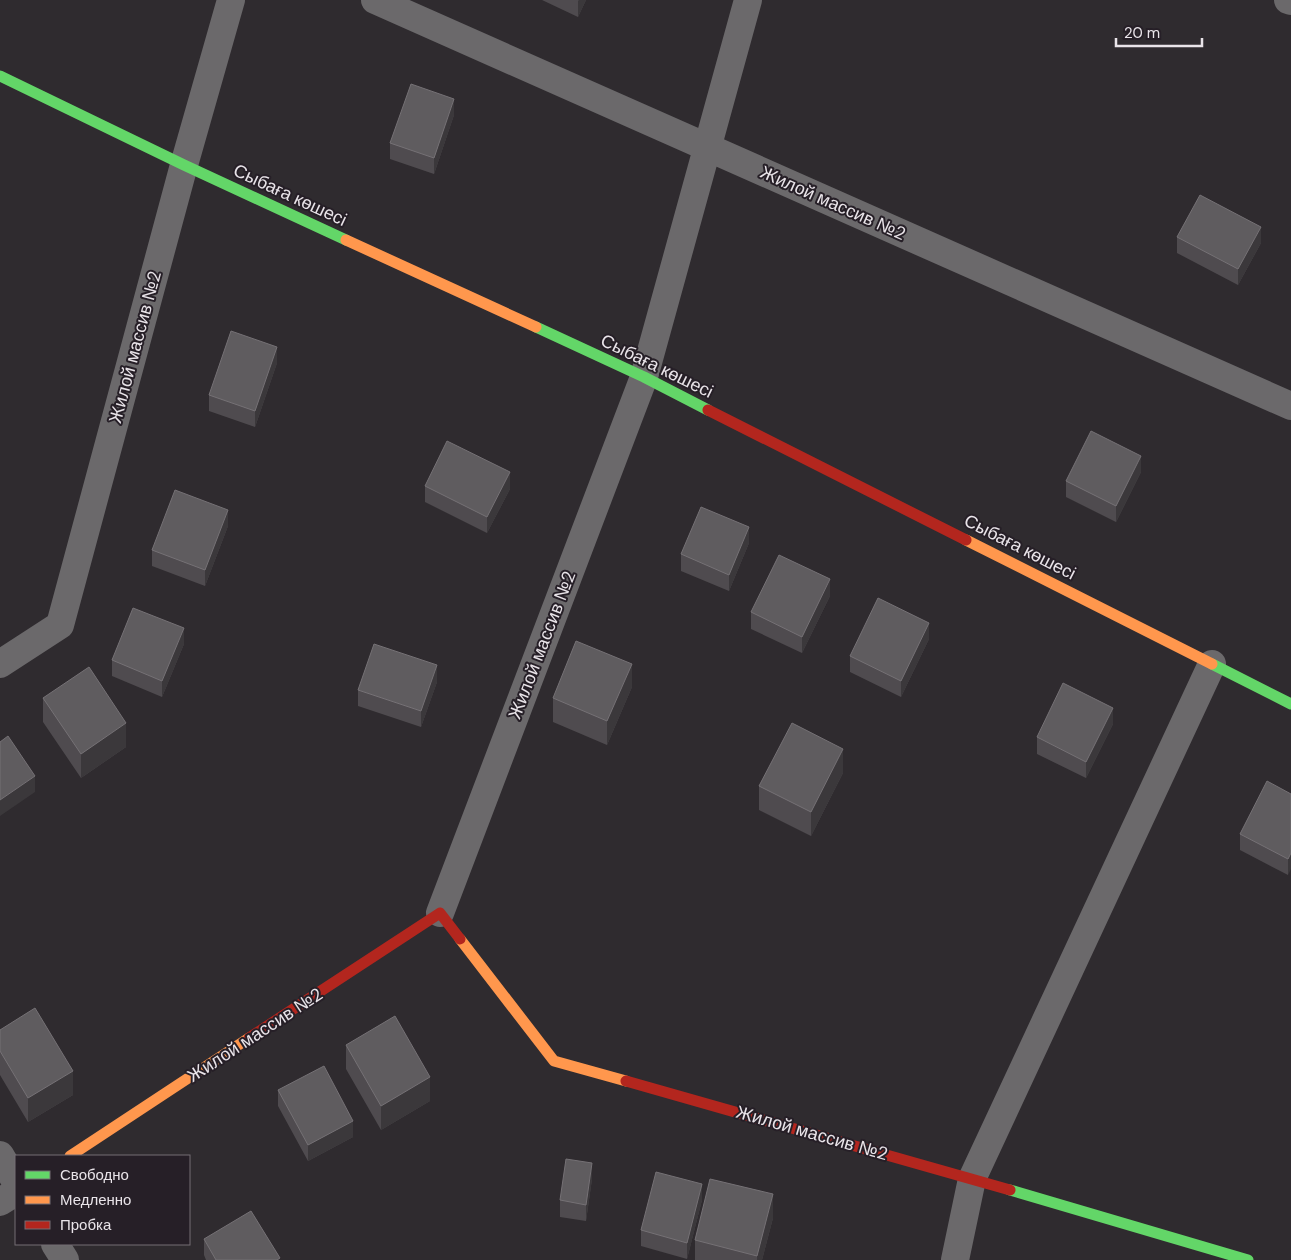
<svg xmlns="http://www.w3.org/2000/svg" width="1291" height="1260" font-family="'DM Sans',sans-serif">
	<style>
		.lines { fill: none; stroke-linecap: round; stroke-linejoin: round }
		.street { stroke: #6b696b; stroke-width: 28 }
		.fast { stroke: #63d668; stroke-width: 11 }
		.slow { stroke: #ff974d; stroke-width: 11 }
		.jam { stroke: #b3261e; stroke-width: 11 }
		.wall { fill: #4f4b4f }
		.shaded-wall { fill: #3b383b }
		.building { fill: #5f5c5f; stroke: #757175 }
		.labels { text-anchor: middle; stroke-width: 4; stroke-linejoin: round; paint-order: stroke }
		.street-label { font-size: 18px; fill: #e9e4e9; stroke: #261f27 }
	</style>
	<rect width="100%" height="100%" fill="#2f2b2f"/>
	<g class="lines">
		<path class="street" d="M 375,0 L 1291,406
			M 1288,0 L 1291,1
			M 0,664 L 60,625 L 184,165 L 231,0
			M 440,913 L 644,377 L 748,0
			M 0,1155 L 16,1182
			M 0,1202 L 16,1192
			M 55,1244 L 65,1260
			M 955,1260 L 972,1179 L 1212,664"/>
		<path class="fast" d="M 0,76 L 184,165 L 346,240
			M 536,327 L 644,377 L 708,410
			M 1212,664 L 1291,704
			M 1010,1190 L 1248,1260"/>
		<path class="slow" d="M 346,240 L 536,327
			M 966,540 L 1212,664
			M 460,939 L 554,1061 L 626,1081
			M 70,1156 L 249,1038"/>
		<path class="jam" d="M 708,410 L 966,540
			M 249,1038 L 440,913 L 460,939
			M 626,1081 L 1010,1190"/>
	</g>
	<path class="wall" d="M 542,0 L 586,0 L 578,17 Z
		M 454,115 L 434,174 L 390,159 L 390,143 Z
		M 1177,237 L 1261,243 L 1238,285 L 1177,253 Z
		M 277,363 L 255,427 L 209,411 L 209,395 Z
		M 1141,472 L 1116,522 L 1066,497 L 1066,481 Z
		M 425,486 L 510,489 L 487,533 L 425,502 Z
		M 228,526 L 205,586 L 152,566 L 152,550 Z
		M 749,543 L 729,591 L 681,571 L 681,554 Z
		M 830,596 L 802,653 L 751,629 L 751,612 Z
		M 929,639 L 901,697 L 850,672 L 850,656 Z
		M 184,644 L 162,697 L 112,676 L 112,660 Z
		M 437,682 L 421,727 L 358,706 L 358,690 Z
		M 632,687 L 607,745 L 553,722 L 553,698 Z
		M 43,698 L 126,747 L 81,778 L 43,722 Z
		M 1113,724 L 1086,778 L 1037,754 L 1037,737 Z
		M 843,773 L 811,836 L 759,810 L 759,786 Z
		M 1291,794 L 1288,875 L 1240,850 L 1240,834 Z
		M 0,1030 L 73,1095 L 28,1122 L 0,1075 Z
		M 346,1045 L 430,1101 L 381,1130 L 346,1069 Z
		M 278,1090 L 353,1137 L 308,1161 L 278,1106 Z
		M 592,1179 L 586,1221 L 560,1217 L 560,1200 Z
		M 702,1200 L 687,1259 L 641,1246 L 641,1230 Z
		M 773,1218 L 762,1260 L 695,1260 L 695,1240 Z
		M 204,1239 L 280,1260 L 206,1260 L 204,1255 Z"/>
	<path class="shaded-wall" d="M 579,0 L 586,0 L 578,17 L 578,1 Z
		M 454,99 L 454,115 L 434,174 L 434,158 Z
		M 1261,227 L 1261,243 L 1238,285 L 1238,269 Z
		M 277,347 L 277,363 L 255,427 L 255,411 Z
		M 1141,456 L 1141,472 L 1116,522 L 1116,506 Z
		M 510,472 L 510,489 L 487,533 L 487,517 Z
		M 228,510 L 228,526 L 205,586 L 205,570 Z
		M 749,527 L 749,543 L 729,591 L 729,575 Z
		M 830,579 L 830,596 L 802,653 L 802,637 Z
		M 929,623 L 929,639 L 901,697 L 901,681 Z
		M 184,628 L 184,644 L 162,697 L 162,681 Z
		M 632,664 L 632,687 L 607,745 L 607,721 Z
		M 437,665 L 437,682 L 421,727 L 421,711 Z
		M 1113,708 L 1113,724 L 1086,778 L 1086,762 Z
		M 126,723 L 126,747 L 81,778 L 81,754 Z
		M 843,749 L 843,773 L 811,836 L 811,812 Z
		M 35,776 L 35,792 L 0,816 L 0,800 Z
		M 1291,853 L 1291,869 L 1288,875 L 1288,859 Z
		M 73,1071 L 73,1095 L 28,1122 L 28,1098 Z
		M 430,1077 L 430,1101 L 381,1130 L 381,1106 Z
		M 353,1121 L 353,1137 L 308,1161 L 308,1145 Z
		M 592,1163 L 592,1179 L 586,1221 L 586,1205 Z
		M 702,1184 L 702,1200 L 687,1259 L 687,1243 Z
		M 773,1194 L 773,1218 L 762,1260 L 757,1260 L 757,1256 Z"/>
	<path class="building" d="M 411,84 L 454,99 L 434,158 L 390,143 Z
		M 1200,195 L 1261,227 L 1238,269 L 1177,237 Z
		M 231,331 L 277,347 L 255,411 L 209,395 Z
		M 1091,431 L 1141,456 L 1116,506 L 1066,481 Z
		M 447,441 L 510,472 L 487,517 L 425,486 Z
		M 175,490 L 228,510 L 205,570 L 152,550 Z
		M 701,507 L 749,527 L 729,575 L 681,554 Z
		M 779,555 L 830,579 L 802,637 L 751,612 Z
		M 878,598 L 929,623 L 901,681 L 850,656 Z
		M 133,608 L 184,628 L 162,681 L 112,660 Z
		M 576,641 L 632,664 L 607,721 L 553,698 Z
		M 374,644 L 437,665 L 421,711 L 358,690 Z
		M 89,667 L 126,723 L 81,754 L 43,698 Z
		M 1063,683 L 1113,708 L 1086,762 L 1037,737 Z
		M 792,723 L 843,749 L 811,812 L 759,786 Z
		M 8,736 L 35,776 L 0,800 L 0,742 Z
		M 1267,781 L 1291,794 L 1291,853 L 1288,859 L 1240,834 Z
		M 35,1008 L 73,1071 L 28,1098 L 0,1051 L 0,1030 Z
		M 395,1016 L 430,1077 L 381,1106 L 346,1045 Z
		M 324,1066 L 353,1121 L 308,1145 L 278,1090 Z
		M 566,1159 L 592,1163 L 586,1205 L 560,1200 Z
		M 656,1172 L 702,1184 L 687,1243 L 641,1230 Z
		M 710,1179 L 773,1194 L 757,1256 L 695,1240 Z
		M 251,1211 L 280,1258 L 277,1260 L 216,1260 L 204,1239 Z"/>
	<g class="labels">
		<g class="street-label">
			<text transform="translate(290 195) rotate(25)" y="6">Сыбаға көшесі</text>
			<text transform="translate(833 203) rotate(24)" y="6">Жилой массив №2</text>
			<text transform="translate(135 347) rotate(-75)" y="6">Жилой массив №2</text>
			<text transform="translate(657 366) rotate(26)" y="6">Сыбаға көшесі</text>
			<text transform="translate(1020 547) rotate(27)" y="6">Сыбаға көшесі</text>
			<text transform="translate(542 645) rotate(-69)" y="6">Жилой массив №2</text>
			<text transform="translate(255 1035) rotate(-33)" y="6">Жилой массив №2</text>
			<text transform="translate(812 1133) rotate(16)" y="6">Жилой массив №2</text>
		</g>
	</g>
	<rect x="15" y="1155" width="175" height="90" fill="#261f27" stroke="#746e75"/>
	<rect x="25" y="1171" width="25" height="8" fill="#63d668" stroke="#746e75"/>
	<text x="60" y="1180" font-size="15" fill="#e9e4e9">Свободно</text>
	<rect x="25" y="1196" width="25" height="8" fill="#ff974d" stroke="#746e75"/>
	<text x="60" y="1205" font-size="15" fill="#e9e4e9">Медленно</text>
	<rect x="25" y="1221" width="25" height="8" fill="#b3261e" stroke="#746e75"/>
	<text x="60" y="1230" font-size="15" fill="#e9e4e9">Пробка</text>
	<path d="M1116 38v8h86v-8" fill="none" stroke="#e9e4e9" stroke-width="2.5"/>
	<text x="1124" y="38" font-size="15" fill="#e9e4e9" stroke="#261f27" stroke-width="4" paint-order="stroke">20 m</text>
</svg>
